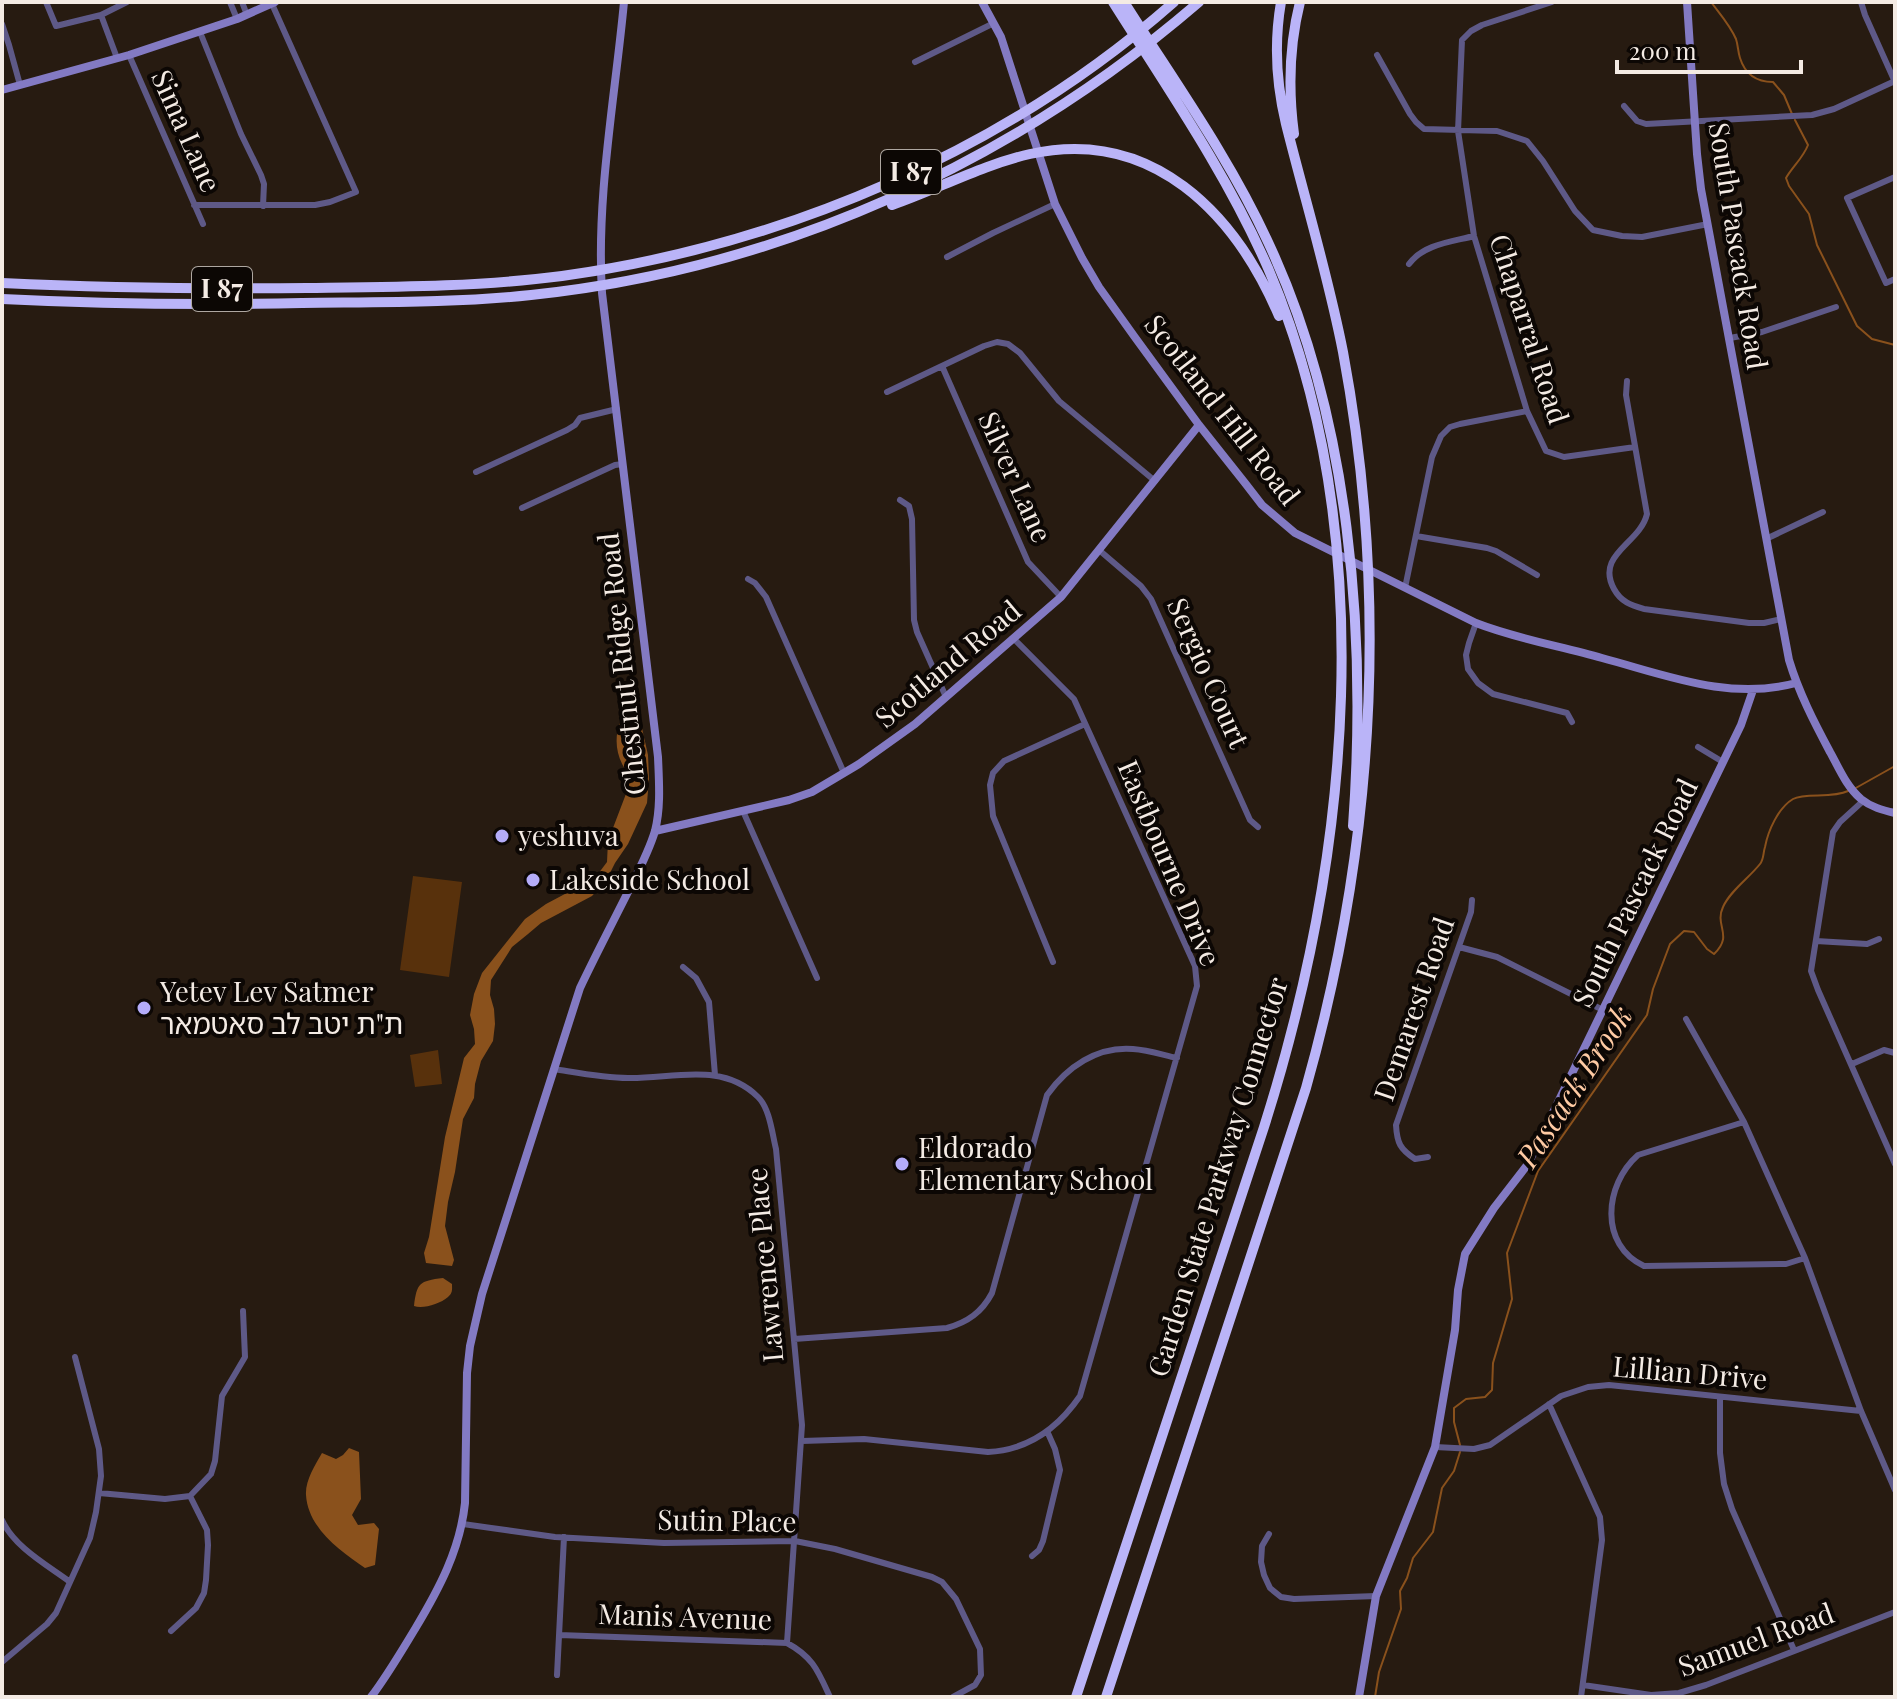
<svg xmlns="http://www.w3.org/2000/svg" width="1897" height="1699" font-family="'Playfair Display','Noto Sans Hebrew',serif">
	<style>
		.green { fill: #58310c }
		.water { fill: #8a511c }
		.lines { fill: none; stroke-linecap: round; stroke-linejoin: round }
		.stream { stroke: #8a511c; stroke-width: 2 }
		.street { stroke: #5e5987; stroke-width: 6 }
		.secondary { stroke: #837ac3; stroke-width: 8 }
		.highway { stroke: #bab4f8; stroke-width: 10 }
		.poi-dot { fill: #b4acf9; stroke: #0c0704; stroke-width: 3 }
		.labels { text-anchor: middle; stroke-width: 8; stroke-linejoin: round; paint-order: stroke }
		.shield { fill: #0c0704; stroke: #aea7a1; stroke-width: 2 }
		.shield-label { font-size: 26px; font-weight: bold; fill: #f4ebe4 }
		.street-label { font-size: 28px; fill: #f4ebe4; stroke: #0c0704 }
		.poi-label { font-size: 28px; fill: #f4ebe4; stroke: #0c0704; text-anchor: start }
		.water-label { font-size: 30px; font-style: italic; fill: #fecaa3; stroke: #0c0704 }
	</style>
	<rect width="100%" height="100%" fill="#271b11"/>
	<path class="green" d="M 413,876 L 462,882 L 449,977 L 400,970 Z
		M 438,1050 L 442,1084 L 415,1087 L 410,1055 Z"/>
	<path class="water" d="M 632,707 L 639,715 L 648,755 L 649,779 L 647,803 L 628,844 L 615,863 L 607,879 L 592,896 L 541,923 L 528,934 L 512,947 L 491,980 L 490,995 L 494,1009 L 495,1024 L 493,1041 L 481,1061 L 475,1084 L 474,1098 L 463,1119 L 455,1172 L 448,1202 L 445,1226 L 454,1260 L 452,1266 L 426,1263 L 424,1253 L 429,1237 L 445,1137 L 464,1058 L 475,1044 L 474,1029 L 470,1015 L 474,994 L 482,973 L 525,919 L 546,904 L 595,878 L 607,862 L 608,841 L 629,786 L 629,774 C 612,755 612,723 632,707 Z
		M 443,1278 L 452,1284 C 452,1289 453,1293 448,1297 C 440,1304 423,1309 414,1306 C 417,1283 419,1281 443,1278 Z
		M 349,1448 L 359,1452 L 361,1499 L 352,1515 L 358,1525 L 374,1523 L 379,1529 L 375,1565 L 365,1568 C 340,1551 308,1528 306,1495 C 305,1481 315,1465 322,1453 L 336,1459 L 343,1455 Z"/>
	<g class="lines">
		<path class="stream" d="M 1711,2 C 1720,14 1730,25 1736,39 C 1738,45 1738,52 1740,58 C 1745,74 1757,82 1773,82 L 1784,95 L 1792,114
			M 1795,120 L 1808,145 C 1803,158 1793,166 1786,178 L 1789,186 L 1809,214 L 1817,245 L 1857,326 L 1872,339 L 1895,345
			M 1854,789 L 1895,766
			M 1460,1445 L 1454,1422 L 1454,1408 L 1466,1399 L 1485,1397 L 1492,1390 L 1493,1363 L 1512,1299 L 1507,1253 L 1538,1171 L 1647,1015 L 1653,989 L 1670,944 L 1684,931 L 1694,932 L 1707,949 L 1714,954 C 1734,935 1714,926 1723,907 C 1730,891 1749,878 1760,864 C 1764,859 1763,853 1765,847 C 1768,831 1778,808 1793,799 C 1805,792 1832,799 1848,791
			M 1375,1697 L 1379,1672 L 1401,1609 L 1400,1591 L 1407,1578 L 1413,1558 L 1433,1532 L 1442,1488 L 1454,1471 L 1460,1452"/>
		<path class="street" d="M 46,2 L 56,26 L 101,15 L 127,2
			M 230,2 L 237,19
			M 242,2 L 247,15
			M 1552,2 L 1482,25 L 1471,31 L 1462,40 L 1458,131 L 1474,236 L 1527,411 L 1546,451 L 1564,457 L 1635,447
			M 1861,2 L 1865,15 L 1895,82
			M 101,15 L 117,58
			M 2,24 L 9,45 L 20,85
			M 200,32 L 241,134 L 261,175 L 264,184 L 263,206
			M 129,55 L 203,224
			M 1377,55 L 1410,114 L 1416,122 L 1424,129 L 1497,131 L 1527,141 L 1543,161 L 1575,211 L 1593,230 L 1622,236 L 1642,237 L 1708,224
			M 915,62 L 994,23
			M 1624,106 L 1637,121 L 1646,124 L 1812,115 L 1834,109 L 1895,81
			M 1895,177 L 1847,198 L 1886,283 L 1895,279
			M 194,205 L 315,205 L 330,202 L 356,192 L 272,4
			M 947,257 L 993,233 L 1055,204
			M 1409,264 C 1424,244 1451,242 1474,236
			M 1730,338 L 1762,332 L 1836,307
			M 942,366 L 1028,562 L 1061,597
			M 1627,381 L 1626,395 L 1647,514 C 1640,544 1595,554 1614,589 C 1621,602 1631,605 1644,609 L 1749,623 L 1764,623 L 1781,619
			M 887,392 L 984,346 L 997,342 L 1008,344 L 1020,353 L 1059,401 L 1155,481
			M 476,472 L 567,430 L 575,425 L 580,418 L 617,409
			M 900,500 L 909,506 L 912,519 L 914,620 L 917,632 L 946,697
			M 522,508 L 615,465 L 623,464
			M 1416,536 L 1487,548 L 1496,551 L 1537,575
			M 1768,538 L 1823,512
			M 1099,550 L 1141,586 L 1151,599 L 1250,820 L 1258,827
			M 748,579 L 755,583 L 766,597 L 844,773
			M 1405,588 L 1432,457 L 1441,436 L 1450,427 L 1460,424 L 1527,411
			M 1476,623 L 1469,643 L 1466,655 L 1468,669 L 1478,683 L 1493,694 L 1567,713 L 1572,722
			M 1698,747 L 1723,762
			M 1863,801 L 1840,822 L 1833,832 L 1811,971 L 1818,990 L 1895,1164
			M 743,811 L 817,978
			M 1816,941 L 1867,944 L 1879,939
			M 1459,947 L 1497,957 L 1603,1010
			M 1053,962 L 993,816 L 990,785 L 993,773 L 1004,761 L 1085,724
			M 683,967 L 696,978 L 709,1002 L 715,1075
			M 1686,1019 L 1744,1122 L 1805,1258 L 1861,1411 L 1895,1490
			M 1852,1064 L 1884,1050 L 1895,1053
			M 554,1069 C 579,1073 603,1078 628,1078 C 672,1079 722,1061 758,1097 C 770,1109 772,1133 776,1149 L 802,1425 L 787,1643
			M 1744,1122 L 1638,1155 C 1604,1185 1599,1245 1644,1266 L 1786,1264 L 1805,1258
			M 1428,1157 L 1415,1159 C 1400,1149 1397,1143 1396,1125 L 1471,912 L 1472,900
			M 794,1339 L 947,1328 C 968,1322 982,1312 992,1293 L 1047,1095 C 1067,1067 1097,1046 1133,1049 C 1148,1050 1163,1055 1177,1058
			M 1720,1397 L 1720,1453 L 1724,1484 L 1732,1509 L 1794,1650
			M 1549,1404 L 1600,1517 L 1602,1540 L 1581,1697
			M 802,1441 L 864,1439 L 988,1452 C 1028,1450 1058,1428 1080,1396 L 1197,986 L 1195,966 L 1074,699 L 1013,638
			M 1435,1447 L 1474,1449 L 1490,1445 L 1561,1396 L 1588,1387 L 1609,1385 L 1861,1411
			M 99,1493 L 165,1499 L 190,1496
			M 2,1520 C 14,1547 47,1565 70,1582
			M 463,1524 L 555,1537 L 664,1543 L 795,1541 L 835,1549 L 932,1577 L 942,1582 L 956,1599 L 980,1649 L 981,1675 L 975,1685 L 953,1697
			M 1269,1534 L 1262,1546 L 1261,1562 L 1264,1575 L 1270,1588 L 1281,1597 L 1294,1599 L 1376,1596
			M 1032,1556 L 1039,1550 L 1043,1541 L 1060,1470 L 1055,1449 L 1047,1431
			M 171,1631 L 196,1608 L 204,1593 L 206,1580 L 208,1545 L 207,1530 L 190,1496 L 211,1474 L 215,1461 L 222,1396 L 245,1357 L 243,1311
			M 559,1635 L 787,1643 C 813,1657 818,1671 830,1697
			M 2,1662 L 47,1624 L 56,1613 L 90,1538 L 96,1512 L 101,1476 L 99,1449 L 75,1357
			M 557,1675 L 564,1537
			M 1583,1685 L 1651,1695 L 1679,1693 L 1706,1685 L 1895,1612"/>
		<path class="secondary" d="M 982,2 L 1001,37 L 1055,204 L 1082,258 L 1099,287 L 1134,336 L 1199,425 L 1245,483 L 1262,505 L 1295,533 L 1476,623 C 1517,639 1560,646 1602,658 C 1666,675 1729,701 1796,683
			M 1687,2 L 1697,154 L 1701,189 L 1789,660 C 1799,693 1814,722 1830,752 C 1839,768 1846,786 1861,799 C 1871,807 1882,810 1895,813
			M 2,90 L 129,55 L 237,19 L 275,2
			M 655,831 L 789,800 L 812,792 L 859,764 L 915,724 L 1061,597 L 1199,425
			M 371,1697 C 387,1676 401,1652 415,1629 C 439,1589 460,1550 465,1503 L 467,1373 L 470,1346 L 482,1294 L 580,988 C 596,954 613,922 630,888 C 639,870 649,851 655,831 C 661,807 659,782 658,757 L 602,293 C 596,197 615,98 624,2
			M 1359,1697 L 1376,1596 L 1435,1447 L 1455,1330 L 1458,1290 L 1465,1254 L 1494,1208 L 1528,1164 L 1741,725 L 1753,690"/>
		<path class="highway" d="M 1124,2 C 1174,81 1229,157 1268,242 C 1350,417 1367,634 1353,826
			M 1294,134 C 1288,89 1289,46 1300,2
			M 892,205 C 938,189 982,165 1030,154 C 1152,127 1235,213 1279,316
			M 2,283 C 104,288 205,289 307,288 C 392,287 478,287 562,276 C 785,245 1005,151 1174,2
			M 2,299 C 102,304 202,305 302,303 C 378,302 455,303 531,295 C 779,269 1011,164 1199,2
			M 1076,1697 L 1264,1127 C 1350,856 1382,536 1268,268 C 1227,174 1168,89 1113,2
			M 1106,1697 L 1306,1088 C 1374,847 1389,599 1343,352 C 1328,275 1305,200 1286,124 C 1276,83 1274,43 1281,2"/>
	</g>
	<g class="poi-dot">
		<circle cx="502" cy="836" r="8"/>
		<circle cx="533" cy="880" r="8"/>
		<circle cx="144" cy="1008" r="8"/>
		<circle cx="902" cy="1164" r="8"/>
	</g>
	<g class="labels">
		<g class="shield">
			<rect x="881" y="150" width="60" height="44" rx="6"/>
			<rect x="192" y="267" width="60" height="44" rx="6"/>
		</g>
		<g class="shield-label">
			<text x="911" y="181">I 87</text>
			<text x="222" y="298">I 87</text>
		</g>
		<g class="street-label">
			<text transform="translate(186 131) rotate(66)" y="10">Sima Lane</text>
			<text transform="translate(1738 246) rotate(81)" y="10">South Pascack Road</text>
			<text transform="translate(1529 329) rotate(72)" y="10">Chaparral Road</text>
			<text transform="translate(1222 410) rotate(52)" y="10">Scotland Hill Road</text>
			<text transform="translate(1015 477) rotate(66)" y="10">Silver Lane</text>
			<text transform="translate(622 664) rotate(-96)" y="10">Chestnut Ridge Road</text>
			<text transform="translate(948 664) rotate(-40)" y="10">Scotland Road</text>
			<text transform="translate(1208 673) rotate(66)" y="10">Sergio Court</text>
			<text transform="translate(1169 863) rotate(67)" y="10">Eastbourne Drive</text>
			<text transform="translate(1635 893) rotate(-64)" y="10">South Pascack Road</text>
			<text transform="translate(1414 1009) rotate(-71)" y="10">Demarest Road</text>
			<text transform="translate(1218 1177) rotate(-73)" y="10">Garden State Parkway Connector</text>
			<text transform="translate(765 1265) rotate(-95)" y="10">Lawrence Place</text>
			<text transform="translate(1690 1373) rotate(5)" y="10">Lillian Drive</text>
			<text transform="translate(727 1521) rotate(1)" y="10">Sutin Place</text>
			<text transform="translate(685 1617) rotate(2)" y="10">Manis Avenue</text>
			<text transform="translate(1756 1640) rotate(-20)" y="10">Samuel Road</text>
		</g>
		<g class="poi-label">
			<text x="518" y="846">yeshuva</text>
			<text x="549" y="890">Lakeside School</text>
			<text x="160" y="1002">Yetev Lev Satmer<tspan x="160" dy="32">ת"ת יטב לב סאטמאר</tspan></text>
			<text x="918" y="1158">Eldorado<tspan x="918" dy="32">Elementary School</tspan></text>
		</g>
		<g class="water-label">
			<text transform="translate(1575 1087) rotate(-57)" y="10">Pascack Brook</text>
		</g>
	</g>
	<rect width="1897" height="1699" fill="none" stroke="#f4ebe4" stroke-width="8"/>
	<path d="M1617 60v12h184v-12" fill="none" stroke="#f4ebe4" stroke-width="4"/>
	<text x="1629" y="60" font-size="24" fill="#f4ebe4" stroke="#0c0704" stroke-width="6" paint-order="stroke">200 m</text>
</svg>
